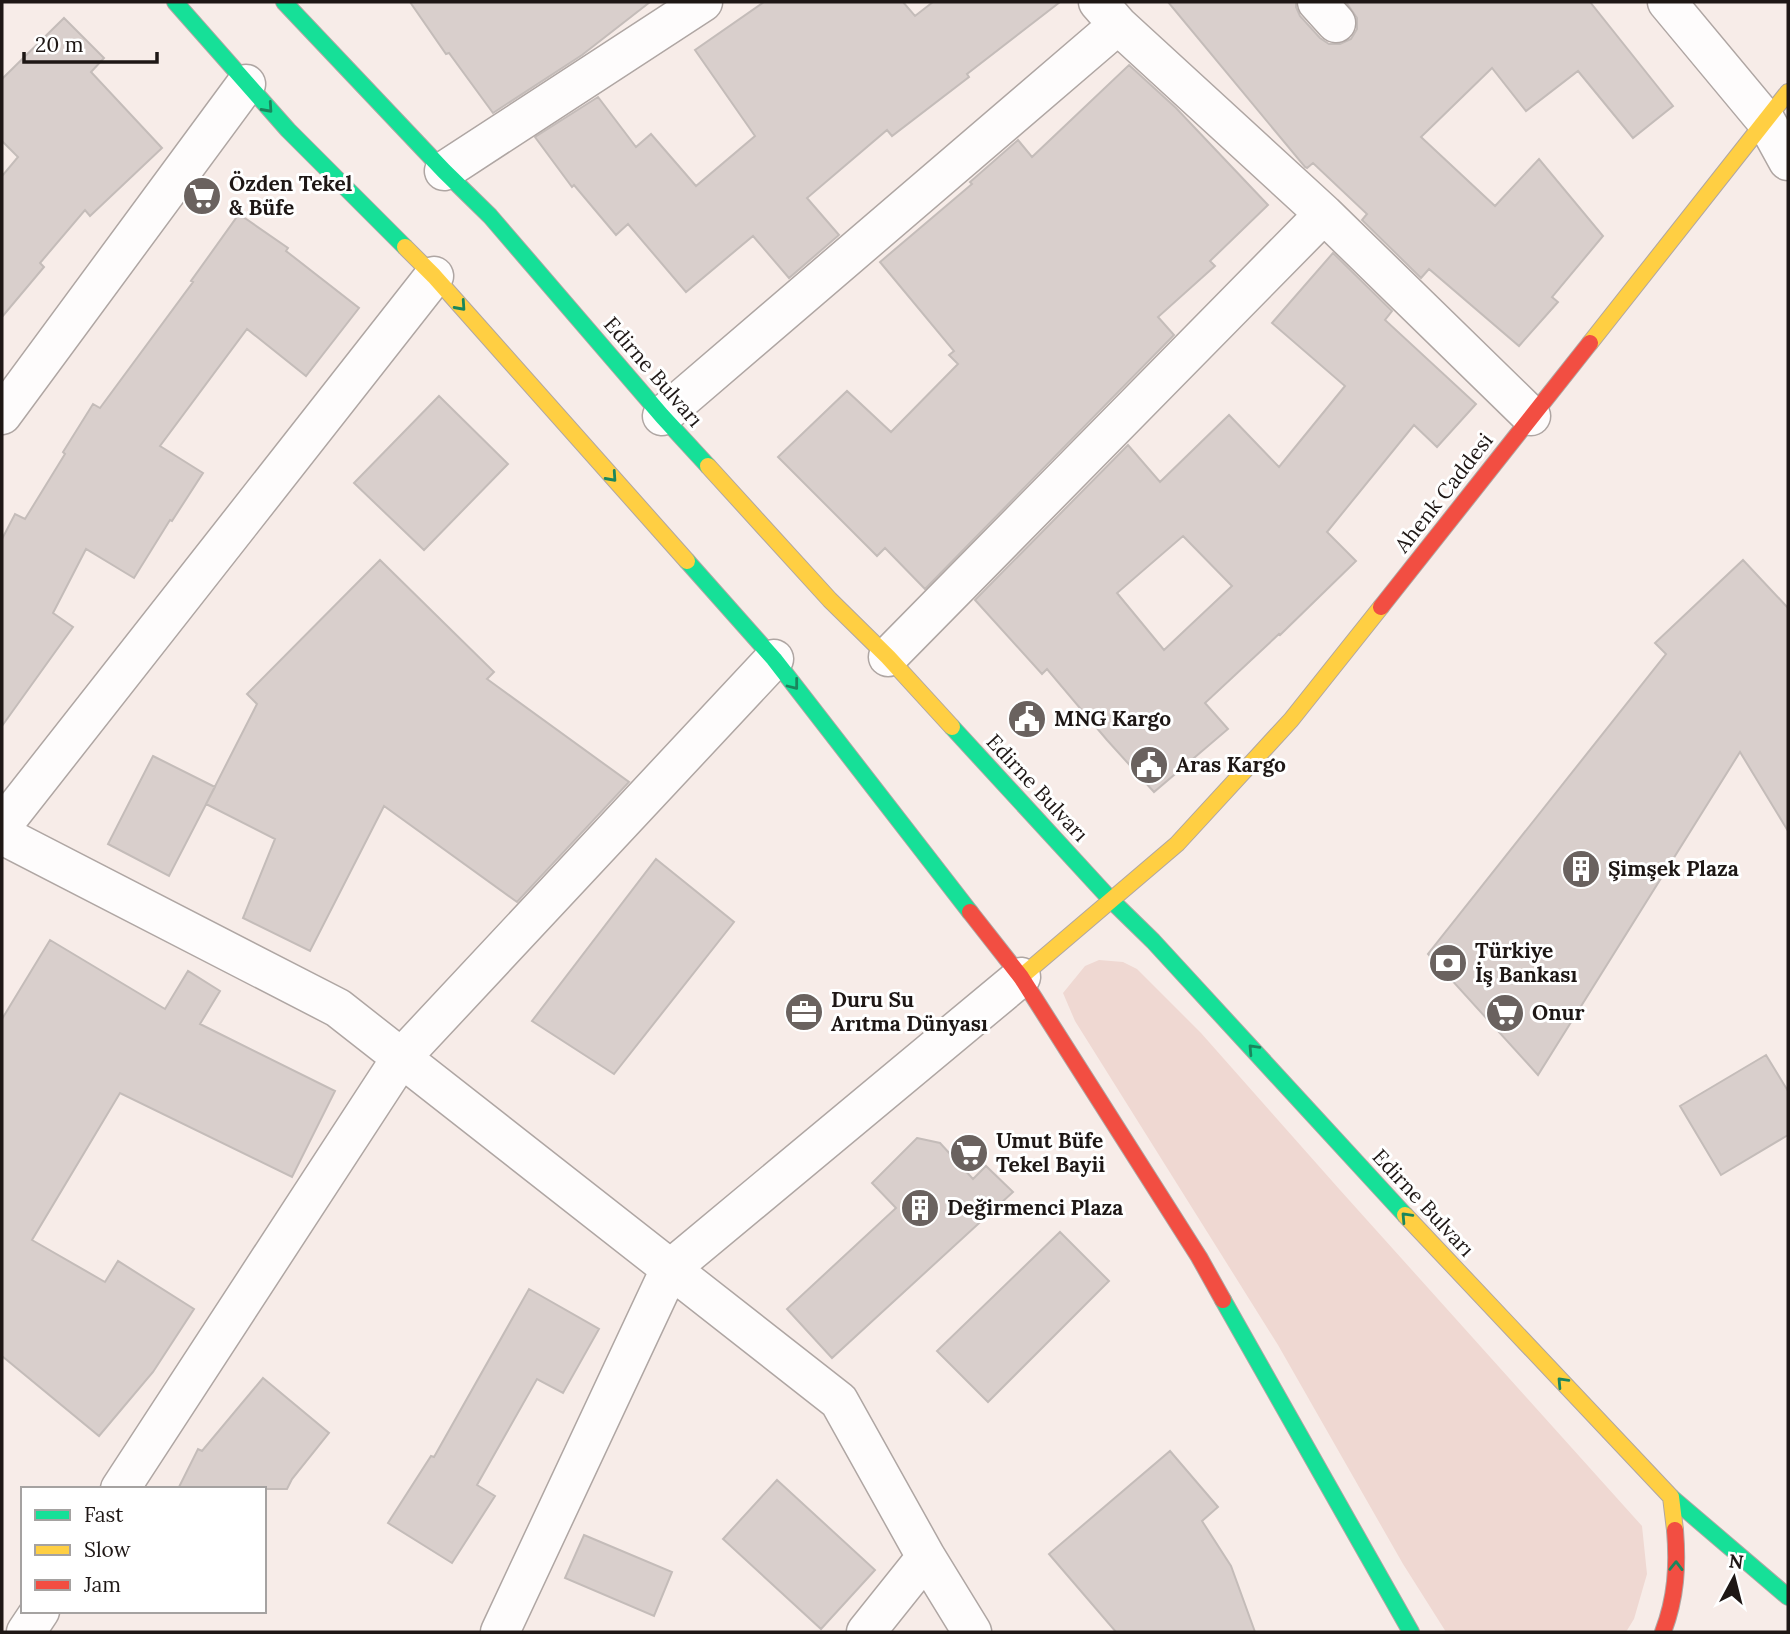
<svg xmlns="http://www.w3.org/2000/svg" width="1790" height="1634" font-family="Lora,serif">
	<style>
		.green { fill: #efd8d2 }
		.building { fill: #d9cfcc; stroke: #c4bcb9; stroke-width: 2; fill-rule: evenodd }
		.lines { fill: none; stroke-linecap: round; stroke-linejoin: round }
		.street-casing { stroke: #afa6a3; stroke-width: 41 }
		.fast-casing { stroke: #afa6a3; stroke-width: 18 }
		.slow-casing { stroke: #afa6a3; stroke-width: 18 }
		.jam-casing { stroke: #afa6a3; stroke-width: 18 }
		.street { stroke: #fefcfc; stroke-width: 38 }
		.fast { stroke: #16e098; stroke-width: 16 }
		.slow { stroke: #ffcf43; stroke-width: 16 }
		.jam { stroke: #f24e42; stroke-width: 16 }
		.oneway { stroke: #1a865d }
		.labels { text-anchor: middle; stroke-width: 6; stroke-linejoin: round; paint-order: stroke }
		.poi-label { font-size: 21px; font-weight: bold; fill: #1e1715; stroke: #fff; text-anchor: start }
		.street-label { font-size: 21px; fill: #1e1715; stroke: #fff }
	</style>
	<rect width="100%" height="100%" fill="#f7ece8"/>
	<path class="green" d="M 1099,960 L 1123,962 L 1137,969 L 1201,1033 L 1340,1190 L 1642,1526 L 1647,1574 L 1634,1619 L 1626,1632 L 1446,1632 L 1403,1564 L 1278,1345 L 1075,1021 L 1063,993 L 1085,966 Z"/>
	<path class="building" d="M 410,2 L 650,2 L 582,55 L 493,113 L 449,53 L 446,54 Z
		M 764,2 L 903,2 L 915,16 L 933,2 L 1060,2 L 967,74 L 969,77 L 892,136 L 887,130 L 807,198 L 839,235 L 789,278 L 753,236 L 686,292 L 628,224 L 616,235 L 574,185 L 572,187 L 535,137 L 598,97 L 636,147 L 651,134 L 696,186 L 755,136 L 695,50 Z
		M 1168,2 L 1296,2 L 1296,7 L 1300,16 L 1320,38 L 1329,44 L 1340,44 L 1351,39 L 1357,29 L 1357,18 L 1346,2 L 1590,2 L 1673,106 L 1633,138 L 1578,71 L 1526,111 L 1492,68 L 1421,137 L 1495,206 L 1539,159 L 1603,236 L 1552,297 L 1558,302 L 1519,346 L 1429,269 L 1421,278 L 1362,220 L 1367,214 L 1313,163 L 1307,168 L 1305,167 Z
		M 64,18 L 104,58 L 91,72 L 162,148 L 90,216 L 85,210 L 40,263 L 44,267 L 2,317 L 2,176 L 18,157 L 2,141 L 2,79 Z
		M 1129,65 L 1176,108 L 1268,205 L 1210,261 L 1215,266 L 1158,317 L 1174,335 L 925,589 L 885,548 L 877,556 L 778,457 L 847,391 L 891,432 L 958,364 L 949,355 L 954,351 L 880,262 L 972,184 L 970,182 L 1018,140 L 1032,157 Z
		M 239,214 L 288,248 L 286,251 L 359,308 L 306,376 L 247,329 L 160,446 L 203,473 L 172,521 L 170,520 L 134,578 L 86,549 L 53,613 L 73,627 L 2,726 L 2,539 L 15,514 L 25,519 L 65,454 L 63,452 L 93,404 L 100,408 L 193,282 L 191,281 Z
		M 1333,253 L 1392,311 L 1385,320 L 1476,404 L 1437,447 L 1414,425 L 1327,532 L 1356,561 L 1280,635 L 1279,634 L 1205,703 L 1228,729 L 1154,792 L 1107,740 L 1047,669 L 1042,674 L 975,600 L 1128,445 L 1160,482 L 1229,415 L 1279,467 L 1345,386 L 1272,323 ZM 1183,536 L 1232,586 L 1164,650 L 1117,593 Z
		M 439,396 L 508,464 L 424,550 L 354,483 Z
		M 380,560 L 494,672 L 487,679 L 629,782 L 517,902 L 384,806 L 310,951 L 243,918 L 275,839 L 206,804 L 257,704 L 247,694 Z
		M 1743,560 L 1788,608 L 1788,831 L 1740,752 L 1538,1075 L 1428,954 L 1666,654 L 1655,643 Z
		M 153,756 L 215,787 L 169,876 L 108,844 Z
		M 656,859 L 734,922 L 614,1074 L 532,1021 Z
		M 50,940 L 165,1009 L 188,971 L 220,991 L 200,1024 L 335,1091 L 292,1177 L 120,1093 L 32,1240 L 105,1282 L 118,1261 L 194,1309 L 153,1372 L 99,1436 L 2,1356 L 2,1019 Z
		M 1766,1055 L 1788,1091 L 1788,1135 L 1721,1175 L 1680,1106 Z
		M 917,1138 L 940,1143 L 973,1179 L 986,1166 L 1013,1192 L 832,1358 L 787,1309 L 896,1208 L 872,1183 Z
		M 1060,1232 L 1109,1281 L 988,1402 L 937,1351 Z
		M 529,1289 L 599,1329 L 563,1393 L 537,1379 L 477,1485 L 495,1496 L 452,1563 L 388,1523 L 431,1456 L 434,1457 Z
		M 263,1378 L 329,1433 L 292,1479 L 287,1489 L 178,1489 L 198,1449 L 202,1451 Z
		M 1170,1451 L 1218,1507 L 1202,1521 L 1231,1566 L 1255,1632 L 1116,1632 L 1049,1554 Z
		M 777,1480 L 875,1570 L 821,1629 L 723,1539 Z
		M 584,1535 L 672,1572 L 654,1616 L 565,1578 Z"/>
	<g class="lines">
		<defs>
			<path id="street" d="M 1098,2 L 1118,25 L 1324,214 L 1531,416
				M 1317,2 L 1336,23
				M 1667,2 L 1766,121 L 1788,161
				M 444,171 L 703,2
				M 2,415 L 246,84
				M 662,416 L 1118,25
				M 888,657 L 1324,214
				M 2,826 L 434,276
				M 2,835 L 338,1008 L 839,1401 L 926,1557 L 972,1632
				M 120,1489 L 401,1058 L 774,659
				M 26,1632 L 40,1611
				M 500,1632 L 670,1269 L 1021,977
				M 866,1632 L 926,1557"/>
			<path id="fast" d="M 175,2 L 288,130 L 405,247
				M 284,2 L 444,171 L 490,216 L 662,416 L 708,466
				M 687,561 L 774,659 L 970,912
				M 952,727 L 1111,900 L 1153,941 L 1405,1215
				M 1223,1300 L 1411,1632
				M 1671,1497 L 1788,1597"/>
			<path id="slow" d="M 405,247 L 434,276 L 687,561
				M 1590,343 L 1788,92
				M 708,466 L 830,600 L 888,657 L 952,727
				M 1021,977 L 1177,844 L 1291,720 L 1381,607
				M 1405,1215 L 1671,1497 L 1675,1530"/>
			<path id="jam" d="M 1381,607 L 1590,343
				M 970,912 L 1021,977 L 1199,1257 L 1223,1300
				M 1663,1632 C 1676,1598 1678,1566 1675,1530"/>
		</defs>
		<use href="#street" class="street-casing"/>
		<use href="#fast" class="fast-casing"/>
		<use href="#slow" class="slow-casing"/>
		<use href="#jam" class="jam-casing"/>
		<use href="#street" class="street"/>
		<use href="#fast" class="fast"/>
		<use href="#slow" class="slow"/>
		<use href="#jam" class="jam"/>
	</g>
	<defs><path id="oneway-chevron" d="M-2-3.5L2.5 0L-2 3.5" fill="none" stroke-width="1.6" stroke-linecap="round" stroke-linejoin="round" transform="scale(1.75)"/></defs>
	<g class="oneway">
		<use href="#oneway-chevron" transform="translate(268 108) rotate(48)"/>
		<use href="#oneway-chevron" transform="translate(461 306) rotate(48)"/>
		<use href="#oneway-chevron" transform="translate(612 477) rotate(48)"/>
		<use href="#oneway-chevron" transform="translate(794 685) rotate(52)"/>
		<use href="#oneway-chevron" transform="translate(1253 1049) rotate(-133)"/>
		<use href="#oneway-chevron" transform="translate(1406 1217) rotate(-133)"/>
		<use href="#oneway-chevron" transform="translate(1562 1382) rotate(-133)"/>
		<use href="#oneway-chevron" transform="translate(1676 1566) rotate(-89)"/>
	</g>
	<defs>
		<symbol id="supermarket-disc" viewBox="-11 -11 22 22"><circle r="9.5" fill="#6a625f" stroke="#fff"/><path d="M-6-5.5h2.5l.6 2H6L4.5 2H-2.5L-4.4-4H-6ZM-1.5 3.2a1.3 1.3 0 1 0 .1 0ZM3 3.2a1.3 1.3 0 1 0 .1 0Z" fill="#fff"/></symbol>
		<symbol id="civic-disc" viewBox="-11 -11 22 22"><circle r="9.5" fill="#6a625f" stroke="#fff"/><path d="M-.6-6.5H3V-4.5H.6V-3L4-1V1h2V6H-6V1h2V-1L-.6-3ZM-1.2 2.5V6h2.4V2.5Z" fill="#fff"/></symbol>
		<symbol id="building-disc" viewBox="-11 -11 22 22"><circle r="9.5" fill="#6a625f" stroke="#fff"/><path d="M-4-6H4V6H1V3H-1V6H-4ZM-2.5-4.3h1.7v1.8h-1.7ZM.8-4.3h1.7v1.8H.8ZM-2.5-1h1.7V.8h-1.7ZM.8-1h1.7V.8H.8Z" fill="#fff"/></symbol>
		<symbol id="bank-disc" viewBox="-11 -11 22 22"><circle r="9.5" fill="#6a625f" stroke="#fff"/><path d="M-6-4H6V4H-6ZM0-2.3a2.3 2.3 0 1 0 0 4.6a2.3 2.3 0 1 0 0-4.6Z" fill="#fff"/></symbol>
		<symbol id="office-disc" viewBox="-11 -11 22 22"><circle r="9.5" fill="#6a625f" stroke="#fff"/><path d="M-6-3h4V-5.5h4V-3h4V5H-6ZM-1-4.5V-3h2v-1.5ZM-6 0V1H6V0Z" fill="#fff"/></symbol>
	</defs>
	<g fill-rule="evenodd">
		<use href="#supermarket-disc" x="180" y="174" width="44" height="44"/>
		<use href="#civic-disc" x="1005" y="697" width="44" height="44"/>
		<use href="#civic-disc" x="1127" y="743" width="44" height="44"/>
		<use href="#building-disc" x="1559" y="847" width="44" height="44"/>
		<use href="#bank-disc" x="1426" y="941" width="44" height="44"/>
		<use href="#office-disc" x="782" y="990" width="44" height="44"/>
		<use href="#supermarket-disc" x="1483" y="991" width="44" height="44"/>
		<use href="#supermarket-disc" x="947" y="1131" width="44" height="44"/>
		<use href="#building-disc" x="898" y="1186" width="44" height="44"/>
	</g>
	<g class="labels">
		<g class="poi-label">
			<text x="229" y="191">Özden Tekel<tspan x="229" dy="24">&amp; Büfe</tspan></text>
			<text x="1054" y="726">MNG Kargo</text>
			<text x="1176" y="772">Aras Kargo</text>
			<text x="1608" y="876">Şimşek Plaza</text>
			<text x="1475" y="958">Türkiye<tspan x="1475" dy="24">İş Bankası</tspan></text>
			<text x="831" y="1007">Duru Su<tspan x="831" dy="24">Arıtma Dünyası</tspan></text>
			<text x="1532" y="1020">Onur</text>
			<text x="996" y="1148">Umut Büfe<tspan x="996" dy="24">Tekel Bayii</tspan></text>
			<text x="947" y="1215">Değirmenci Plaza</text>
		</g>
		<g class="street-label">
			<text transform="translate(653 372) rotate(49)" y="7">Edirne Bulvarı</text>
			<text transform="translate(1444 493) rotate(-52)" y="7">Ahenk Caddesi</text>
			<text transform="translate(1037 788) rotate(47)" y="7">Edirne Bulvarı</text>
			<text transform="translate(1423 1203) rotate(47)" y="7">Edirne Bulvarı</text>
		</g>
	</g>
	<rect width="1790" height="1634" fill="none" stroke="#1e1715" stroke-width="7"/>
	<rect x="21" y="1487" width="245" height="126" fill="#ffffff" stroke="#a5a2a1" stroke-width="2"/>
	<rect x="35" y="1510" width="35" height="10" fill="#16e098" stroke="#a5a2a1" stroke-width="2"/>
	<text x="84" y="1522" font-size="21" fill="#1e1715">Fast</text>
	<rect x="35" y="1545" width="35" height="10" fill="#ffcf43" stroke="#a5a2a1" stroke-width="2"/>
	<text x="84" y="1557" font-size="21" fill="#1e1715">Slow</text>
	<rect x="35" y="1580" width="35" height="10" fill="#f24e42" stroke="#a5a2a1" stroke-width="2"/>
	<text x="84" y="1592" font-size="21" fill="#1e1715">Jam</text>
	<g transform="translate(1734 1578) rotate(7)" stroke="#ffffff" stroke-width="5" paint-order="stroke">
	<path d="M0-5L12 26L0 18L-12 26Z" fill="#1e1715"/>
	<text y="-10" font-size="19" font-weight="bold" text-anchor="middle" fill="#1e1715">N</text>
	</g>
	<path d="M24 52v10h133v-10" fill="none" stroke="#1e1715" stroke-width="3.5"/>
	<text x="35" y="52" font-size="21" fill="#1e1715" stroke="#ffffff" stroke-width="5" paint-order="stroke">20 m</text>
</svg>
